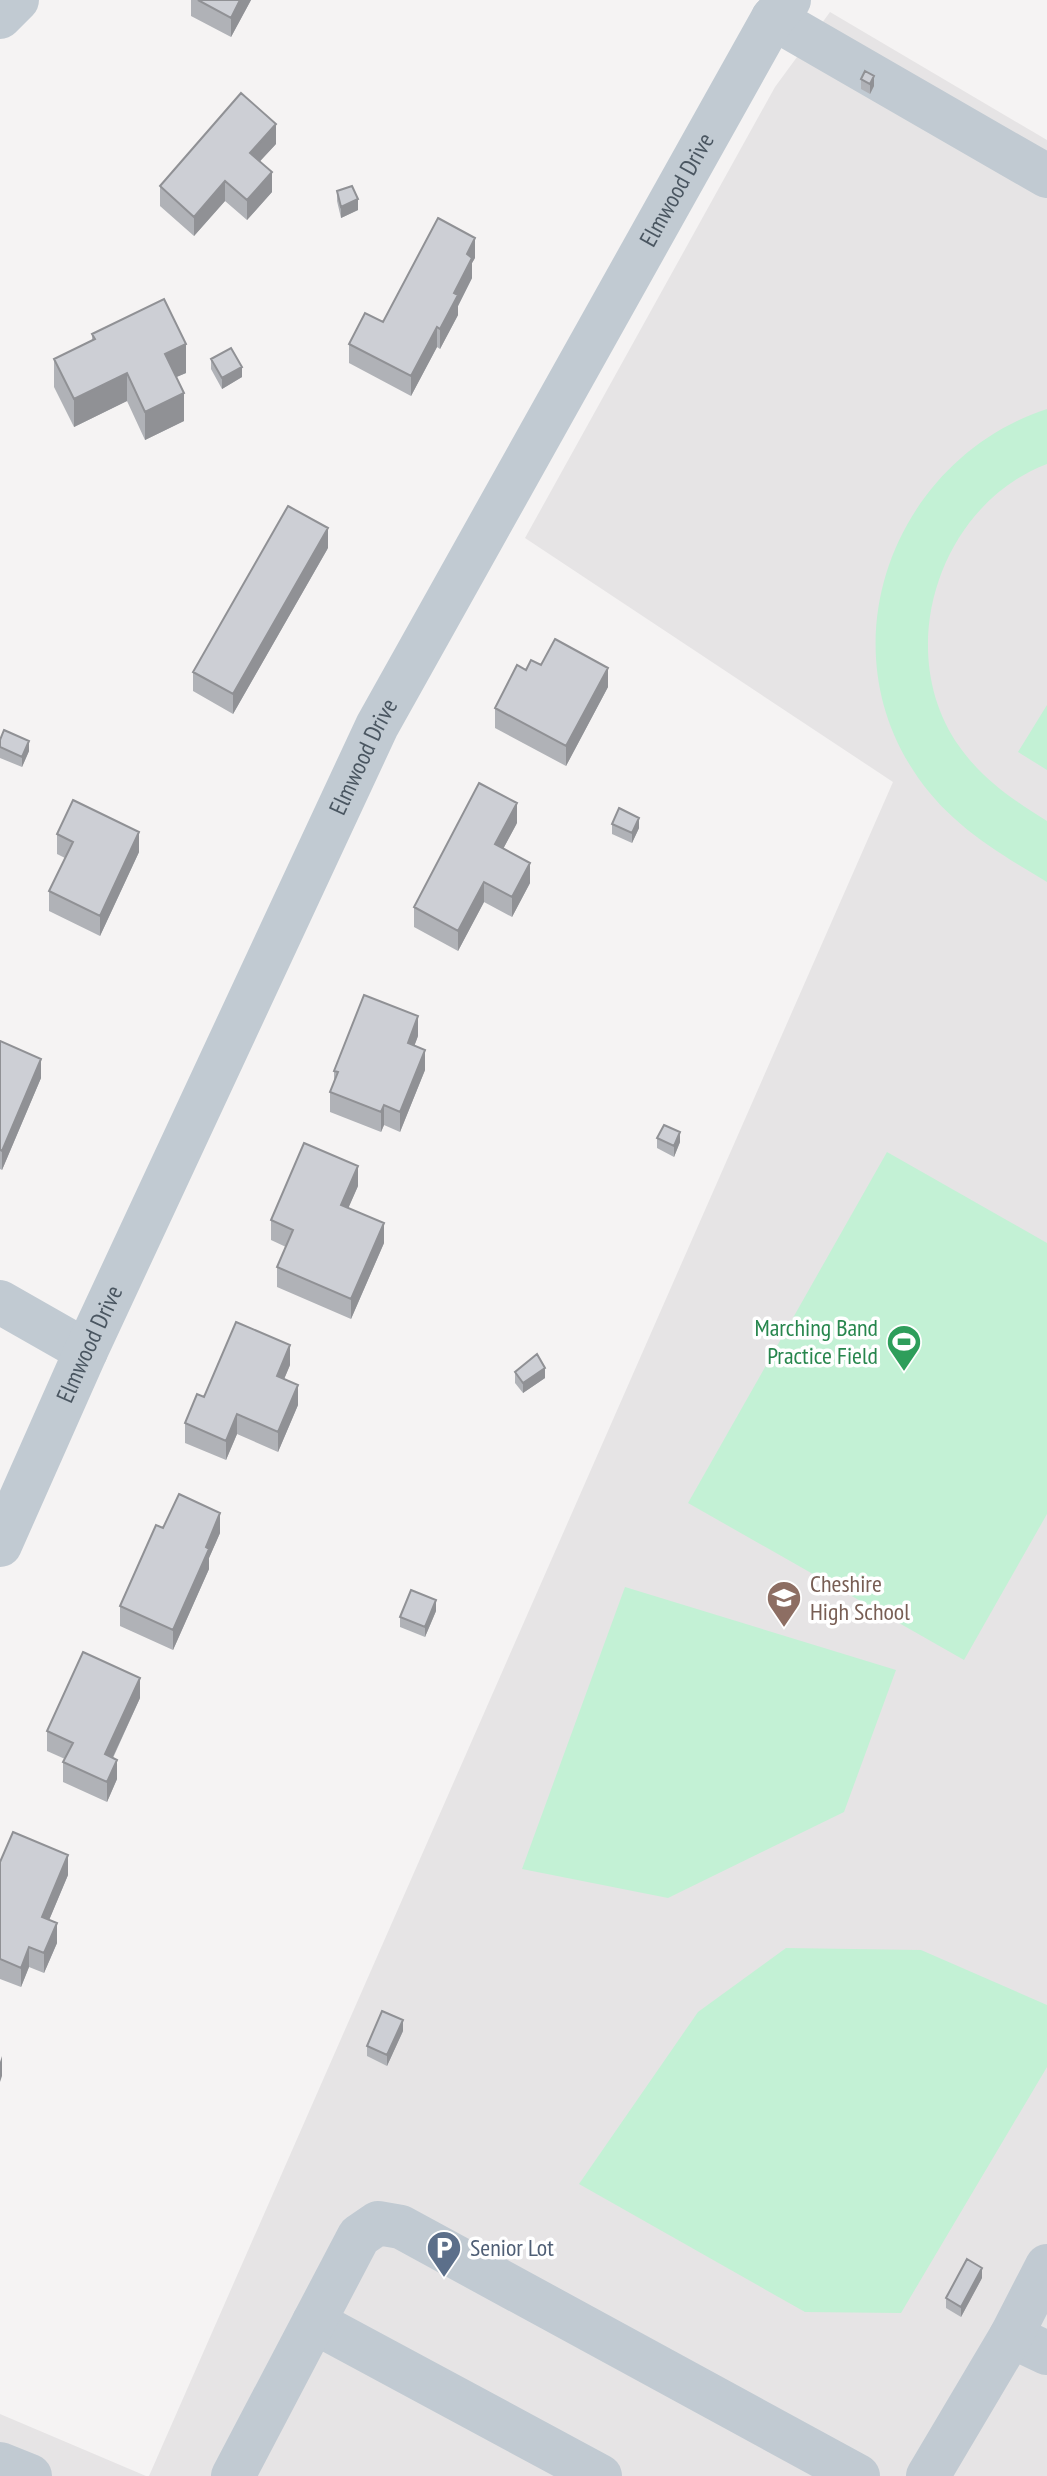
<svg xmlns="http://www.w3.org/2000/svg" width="1047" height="2476" font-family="'PT Sans Narrow',sans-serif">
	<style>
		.education { fill: #e6e4e5 }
		.green { fill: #c3f1d5 }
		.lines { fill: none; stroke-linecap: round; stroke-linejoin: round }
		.minor { stroke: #c1cad2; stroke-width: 44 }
		.wall { fill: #b0b2b7 }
		.shaded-wall { fill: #909195 }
		.building { fill: #cdcfd5; stroke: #909195; stroke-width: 2 }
		.labels { text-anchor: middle; stroke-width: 7; stroke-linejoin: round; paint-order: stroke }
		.street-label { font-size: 24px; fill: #4a5661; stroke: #fff }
		.leisure-label { font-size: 24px; fill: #27864d; stroke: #fff; text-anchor: end }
		.education-label { font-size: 24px; fill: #785e54; stroke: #fff; text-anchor: start }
		.service-label { font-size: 24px; fill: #4e5e75; stroke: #fff; text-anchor: start }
	</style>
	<rect width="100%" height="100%" fill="#f5f3f3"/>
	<path class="education" d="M 830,12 L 1047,140 L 1047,2476 L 149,2476 L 893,782 L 525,538 L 775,87 Z
		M 0,2414 L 146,2476 L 0,2476 Z"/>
	<path class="green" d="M 1047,409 L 1047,464 C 939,505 892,651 959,746 C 982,779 1013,800 1047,821 L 1047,882 C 994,850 947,823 913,770 C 826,636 899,457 1047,409 Z
		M 1047,705 L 1047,770 L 1018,752 Z
		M 887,1152 L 1047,1243 L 1047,1514 L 964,1660 L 688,1503 Z
		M 625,1587 L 896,1670 L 844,1812 L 668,1898 L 522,1869 Z
		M 786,1948 L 921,1950 L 1047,2005 L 1047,2067 L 901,2313 L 805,2312 L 579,2184 L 698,2012 Z"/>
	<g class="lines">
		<g class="minor">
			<path d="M 0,17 L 17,0"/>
			<path d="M 773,18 L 1047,176"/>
			<path d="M 0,1302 L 86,1351"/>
			<path id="s1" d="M 0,1545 L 86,1351 L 377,726 L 773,18 L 789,0"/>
			<path d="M 314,2322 L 600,2476"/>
			<path d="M 1011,2336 L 1047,2353"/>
			<path d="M 0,2464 L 30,2476"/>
			<path d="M 233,2476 L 359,2236 L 378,2223 L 401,2227 L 858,2476"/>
			<path d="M 928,2476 L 1011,2336 L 1047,2266"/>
		</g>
	</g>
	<path class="wall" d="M 191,0 L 251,0 L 231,37 L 191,16 Z
		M 861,79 L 874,86 L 870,94 L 861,89 Z
		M 276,144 L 260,161 L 272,192 L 247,220 L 225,201 L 194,236 L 160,206 L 160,186 Z
		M 337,191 L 358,210 L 341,218 L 337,201 Z
		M 475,258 L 472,263 L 472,278 L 458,306 L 458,315 L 440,349 L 437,347 L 411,396 L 349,363 L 349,344 L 383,322 Z
		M 92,334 L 186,373 L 176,377 L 184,421 L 145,440 L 127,401 L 74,427 L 54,387 L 54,359 L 92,340 Z
		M 211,359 L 242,377 L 222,389 L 211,369 Z
		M 328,548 L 233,714 L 193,691 L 193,672 Z
		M 541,665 L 608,687 L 566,766 L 495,728 L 495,708 L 526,670 Z
		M 0,740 L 29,751 L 22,767 L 0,758 Z
		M 517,823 L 503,849 L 530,883 L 512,917 L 484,902 L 458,951 L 414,927 L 414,907 Z
		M 612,824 L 639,828 L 632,843 L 612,834 Z
		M 57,834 L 139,852 L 100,936 L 49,911 L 49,891 L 65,858 L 57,854 Z
		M 418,1036 L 414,1046 L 425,1070 L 400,1132 L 384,1125 L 381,1132 L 330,1112 L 330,1092 L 334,1083 L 334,1071 Z
		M 0,1041 L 41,1078 L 2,1170 L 0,1169 Z
		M 657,1138 L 680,1142 L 674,1157 L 657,1148 Z
		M 358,1186 L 348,1208 L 384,1243 L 351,1319 L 277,1287 L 277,1267 L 286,1247 L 271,1240 L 271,1220 Z
		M 290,1365 L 284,1379 L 298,1405 L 278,1452 L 237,1434 L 226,1460 L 185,1443 L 185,1423 L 204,1397 Z
		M 515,1372 L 545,1378 L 523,1393 L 515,1383 Z
		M 163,1528 L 220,1533 L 209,1558 L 209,1569 L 173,1650 L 120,1626 L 120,1606 Z
		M 436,1611 L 425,1637 L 400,1627 L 400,1617 Z
		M 140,1698 L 113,1758 L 117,1779 L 107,1802 L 63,1782 L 63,1762 L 65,1759 L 47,1751 L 47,1731 Z
		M 0,1862 L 68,1875 L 49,1920 L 57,1943 L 44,1973 L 29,1967 L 21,1987 L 0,1979 Z
		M 403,2031 L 387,2066 L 367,2056 L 367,2046 Z
		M 982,2278 L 961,2317 L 946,2308 L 946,2298 Z"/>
	<path class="shaded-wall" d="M 240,0 L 251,0 L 231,37 L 231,18 Z
		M 874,76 L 874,86 L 870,94 L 870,84 Z
		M 276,124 L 276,144 L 250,172 L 250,153 Z
		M 272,172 L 272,192 L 247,220 L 247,200 Z
		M 225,181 L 225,201 L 194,236 L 194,217 Z
		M 358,199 L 358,210 L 341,218 L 341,207 Z
		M 475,238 L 475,258 L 472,263 L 472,278 L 458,306 L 458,315 L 440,349 L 440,329 L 467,254 Z
		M 437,327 L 437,347 L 411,396 L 411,376 Z
		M 186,344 L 186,373 L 165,382 L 165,354 Z
		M 242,367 L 242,377 L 222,389 L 222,378 Z
		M 127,373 L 127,401 L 74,427 L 74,399 Z
		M 184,393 L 184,421 L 145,440 L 145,412 Z
		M 328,528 L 328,548 L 233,714 L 233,694 Z
		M 608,668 L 608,687 L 566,766 L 566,746 Z
		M 29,741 L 29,751 L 22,767 L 22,757 Z
		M 517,803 L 517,823 L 495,864 L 495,844 Z
		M 639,818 L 639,828 L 632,843 L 632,833 Z
		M 139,832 L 139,852 L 100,936 L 100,916 Z
		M 530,863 L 530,883 L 512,917 L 512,897 Z
		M 484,882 L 484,902 L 458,951 L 458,931 Z
		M 418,1016 L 418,1036 L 408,1063 L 408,1043 Z
		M 425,1050 L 425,1070 L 400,1132 L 400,1112 Z
		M 41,1059 L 41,1078 L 2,1170 L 2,1151 Z
		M 384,1105 L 384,1125 L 381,1132 L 381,1112 Z
		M 680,1132 L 680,1142 L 674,1157 L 674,1146 Z
		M 358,1166 L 358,1186 L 341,1225 L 341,1205 Z
		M 384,1223 L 384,1243 L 351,1319 L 351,1299 Z
		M 290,1345 L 290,1365 L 277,1396 L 277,1376 Z
		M 545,1368 L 545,1378 L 523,1393 L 523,1383 Z
		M 298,1385 L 298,1405 L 278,1452 L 278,1432 Z
		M 237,1414 L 237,1434 L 226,1460 L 226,1441 Z
		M 220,1513 L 220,1533 L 209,1558 L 209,1569 L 173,1650 L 173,1630 Z
		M 436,1600 L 436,1611 L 425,1637 L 425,1627 Z
		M 140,1678 L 140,1698 L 105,1774 L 105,1754 Z
		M 117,1760 L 117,1779 L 107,1802 L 107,1782 Z
		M 68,1855 L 68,1875 L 42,1937 L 42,1917 Z
		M 57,1923 L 57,1943 L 44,1973 L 44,1953 Z
		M 29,1947 L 29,1967 L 21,1987 L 21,1968 Z
		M 403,2020 L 403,2031 L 387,2066 L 387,2055 Z
		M 2,2056 L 2,2076 L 0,2082 L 0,2062 Z
		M 982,2268 L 982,2278 L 961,2317 L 961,2307 Z"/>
	<path class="building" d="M 198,0 L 240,0 L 231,18 Z
		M 865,71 L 874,76 L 870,84 L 861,79 Z
		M 241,93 L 276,124 L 250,153 L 272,172 L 247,200 L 225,181 L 194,217 L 160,186 Z
		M 352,186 L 358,199 L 341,207 L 337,191 Z
		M 438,218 L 475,238 L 467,254 L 472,258 L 454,293 L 458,295 L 440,329 L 437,327 L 411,376 L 349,344 L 365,313 L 383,322 Z
		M 164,299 L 186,344 L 165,354 L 184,393 L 145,412 L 127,373 L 74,399 L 54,359 L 95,339 L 92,334 Z
		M 231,348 L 242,367 L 222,378 L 211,359 Z
		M 288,506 L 328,528 L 233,694 L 193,672 Z
		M 555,639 L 608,668 L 566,746 L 495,708 L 517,665 L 526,670 L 531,660 L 541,665 Z
		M 4,730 L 29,741 L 22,757 L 0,747 L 0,740 Z
		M 479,783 L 517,803 L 495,844 L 530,863 L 512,897 L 484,882 L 458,931 L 414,907 Z
		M 73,800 L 139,832 L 100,916 L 49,891 L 73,842 L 57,834 Z
		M 619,808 L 639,818 L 632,833 L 612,824 Z
		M 364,995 L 418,1016 L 408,1043 L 425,1050 L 400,1112 L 384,1105 L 381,1112 L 330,1092 L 338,1072 L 334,1071 Z
		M 0,1041 L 41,1059 L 2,1151 L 0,1150 Z
		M 664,1125 L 680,1132 L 674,1146 L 657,1138 Z
		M 304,1143 L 358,1166 L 341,1205 L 384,1223 L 351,1299 L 277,1267 L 293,1230 L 271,1220 Z
		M 236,1322 L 290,1345 L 277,1376 L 298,1385 L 278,1432 L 237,1414 L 226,1441 L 185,1423 L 197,1394 L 204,1397 Z
		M 537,1354 L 545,1368 L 523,1383 L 515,1372 Z
		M 179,1494 L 220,1513 L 206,1547 L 209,1549 L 173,1630 L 120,1606 L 156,1525 L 163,1528 Z
		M 411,1590 L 436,1600 L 425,1627 L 400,1617 Z
		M 83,1652 L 140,1678 L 105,1754 L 117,1760 L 107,1782 L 63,1762 L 73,1743 L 47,1731 Z
		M 13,1832 L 68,1855 L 42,1917 L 57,1923 L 44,1953 L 29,1947 L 21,1968 L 0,1959 L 0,1862 Z
		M 382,2011 L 403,2020 L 387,2055 L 367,2046 Z
		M 967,2259 L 982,2268 L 961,2307 L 946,2298 Z"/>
	<defs>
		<symbol id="stadium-pin" viewBox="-11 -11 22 30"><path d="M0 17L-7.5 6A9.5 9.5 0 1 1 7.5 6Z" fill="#2e9e5b" stroke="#fff"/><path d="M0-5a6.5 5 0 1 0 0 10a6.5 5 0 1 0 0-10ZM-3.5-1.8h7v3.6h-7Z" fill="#fff"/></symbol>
		<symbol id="school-pin" viewBox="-11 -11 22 30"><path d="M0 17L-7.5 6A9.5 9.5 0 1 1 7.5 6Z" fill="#8d6e63" stroke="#fff"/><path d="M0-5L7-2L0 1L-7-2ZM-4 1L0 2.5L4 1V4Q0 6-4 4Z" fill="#fff"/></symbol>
		<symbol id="parking-pin" viewBox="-11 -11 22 30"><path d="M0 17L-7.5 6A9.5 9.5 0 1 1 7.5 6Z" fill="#5c6f8a" stroke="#fff"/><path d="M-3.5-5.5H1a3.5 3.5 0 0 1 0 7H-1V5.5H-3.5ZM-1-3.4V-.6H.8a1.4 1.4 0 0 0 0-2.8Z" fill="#fff"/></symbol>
	</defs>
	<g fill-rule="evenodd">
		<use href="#stadium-pin" x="884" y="1322" width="40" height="54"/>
		<use href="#school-pin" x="764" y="1578" width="40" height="54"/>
		<use href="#parking-pin" x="424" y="2228" width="40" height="54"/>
	</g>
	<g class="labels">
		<g class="street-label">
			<text dy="8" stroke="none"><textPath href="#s1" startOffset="1516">Elmwood Drive</textPath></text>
			<text dy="8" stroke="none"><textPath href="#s1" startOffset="868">Elmwood Drive</textPath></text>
			<text dy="8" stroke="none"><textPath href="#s1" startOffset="220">Elmwood Drive</textPath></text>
		</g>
		<g class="leisure-label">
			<text x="878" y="1336">Marching Band<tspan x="878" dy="28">Practice Field</tspan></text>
		</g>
		<g class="education-label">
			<text x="810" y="1592">Cheshire<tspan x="810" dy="28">High School</tspan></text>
		</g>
		<g class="service-label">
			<text x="470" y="2256">Senior Lot</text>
		</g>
	</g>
</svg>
